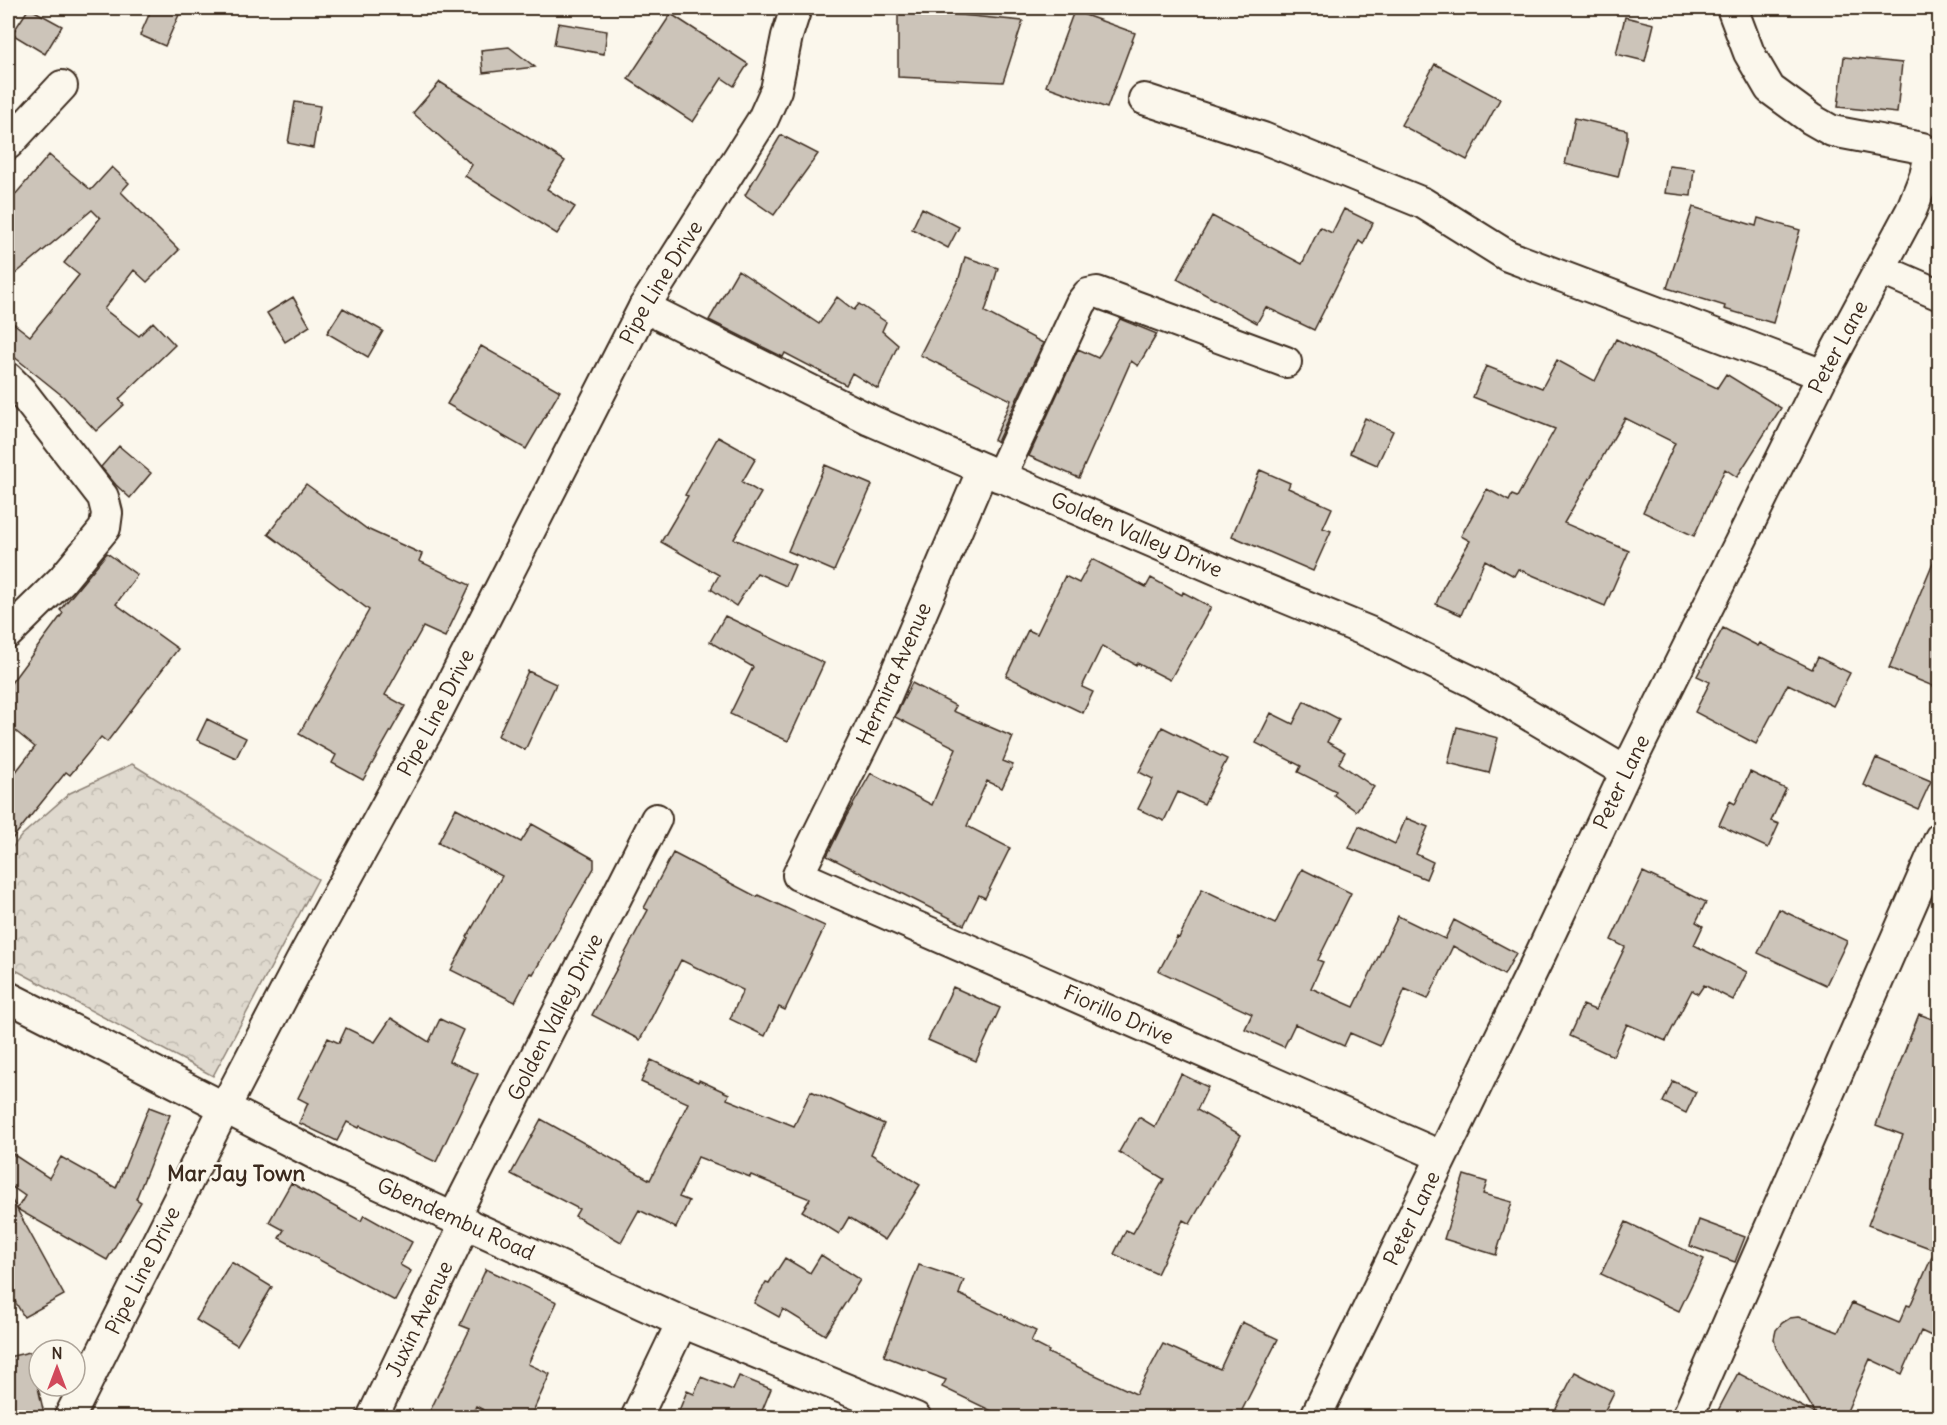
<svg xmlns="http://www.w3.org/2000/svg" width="1947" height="1425" font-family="Delius,sans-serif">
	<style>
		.forest { fill: url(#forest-crowns); stroke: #8d8276; stroke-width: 1.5 }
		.building { fill: #ccc4b9; stroke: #3b2a1e; stroke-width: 1.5 }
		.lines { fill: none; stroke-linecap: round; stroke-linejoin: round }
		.minor-casing { stroke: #3b2a1e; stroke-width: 34 }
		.minor { stroke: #fbf7ec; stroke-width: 30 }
		.labels { text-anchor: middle; stroke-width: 4.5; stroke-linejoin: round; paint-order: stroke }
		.street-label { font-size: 21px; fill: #3b2a1e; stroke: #fbf7ec }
		.neighbourhood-label { font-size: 22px; font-weight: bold; fill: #3b2a1e; stroke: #fbf7ec }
	</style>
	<defs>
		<pattern id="forest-crowns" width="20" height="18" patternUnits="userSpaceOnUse" patternTransform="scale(1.5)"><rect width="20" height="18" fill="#dfd9ce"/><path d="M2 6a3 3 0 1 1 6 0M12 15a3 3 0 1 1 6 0" fill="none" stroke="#c0bab0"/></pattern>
	</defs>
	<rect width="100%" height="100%" fill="#fbf7ec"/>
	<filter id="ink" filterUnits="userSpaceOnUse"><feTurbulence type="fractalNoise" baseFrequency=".0167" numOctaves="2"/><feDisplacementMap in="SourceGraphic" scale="12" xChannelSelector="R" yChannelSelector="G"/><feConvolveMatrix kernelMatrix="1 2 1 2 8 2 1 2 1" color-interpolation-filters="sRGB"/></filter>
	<g filter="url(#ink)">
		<path class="forest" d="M 132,764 L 318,879 L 213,1076 L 8,966 L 8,853 L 22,835 L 70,793 Z"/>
		<path class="building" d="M 29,8 L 62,26 L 45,54 L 12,34 Z
			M 152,8 L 182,8 L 165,46 L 140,35 Z
			M 898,9 L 1023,21 L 1003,82 L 898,77 Z
			M 1074,11 L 1135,33 L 1107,108 L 1046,86 Z
			M 671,14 L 748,64 L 734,86 L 722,78 L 693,122 L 628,79 Z
			M 1625,17 L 1654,24 L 1645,61 L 1616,54 Z
			M 558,23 L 607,31 L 604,54 L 554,45 Z
			M 509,47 L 535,67 L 483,73 L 481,50 Z
			M 1844,57 L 1902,63 L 1897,113 L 1838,107 Z
			M 1435,64 L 1500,99 L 1467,160 L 1401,125 Z
			M 440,82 L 565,161 L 547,189 L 575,207 L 557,234 L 465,176 L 472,165 L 413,113 Z
			M 295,102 L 320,106 L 313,148 L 288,143 Z
			M 1575,118 L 1627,130 L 1627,140 L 1618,177 L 1565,164 Z
			M 781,135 L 818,154 L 774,215 L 745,195 Z
			M 49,155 L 91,190 L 112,167 L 129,183 L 121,192 L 179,250 L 147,282 L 134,270 L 104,309 L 139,336 L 153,322 L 175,345 L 119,399 L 124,405 L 96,431 L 64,397 L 8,352 L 8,319 L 30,336 L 79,275 L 64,263 L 100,218 L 92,210 L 8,280 L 8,203 Z
			M 1669,166 L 1694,169 L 1691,196 L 1665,193 Z
			M 1693,207 L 1756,226 L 1758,218 L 1800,230 L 1773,323 L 1724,309 L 1725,306 L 1667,288 Z
			M 922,208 L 959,227 L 948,248 L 912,229 Z
			M 1344,209 L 1373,223 L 1363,244 L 1359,241 L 1314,330 L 1266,307 L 1257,323 L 1177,279 L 1212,216 L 1302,264 L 1320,227 L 1332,233 Z
			M 965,257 L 998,268 L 985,312 L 1043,343 L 997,442 L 994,440 L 1011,400 L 920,355 L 959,278 Z
			M 738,270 L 819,324 L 837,297 L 854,310 L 859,304 L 886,322 L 882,331 L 898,345 L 878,389 L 852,373 L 846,385 L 785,353 L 783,357 L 709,320 Z
			M 293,297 L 310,326 L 285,342 L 267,313 Z
			M 343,308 L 383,331 L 368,357 L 327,333 Z
			M 1120,319 L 1157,334 L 1138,366 L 1131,361 L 1079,478 L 1029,456 L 1078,349 L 1098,358 Z
			M 1616,339 L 1717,388 L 1726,374 L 1781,408 L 1737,477 L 1725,469 L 1694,536 L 1643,512 L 1675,443 L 1625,418 L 1564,523 L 1629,551 L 1605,606 L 1518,569 L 1514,576 L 1485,560 L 1461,615 L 1436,604 L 1443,587 L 1470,541 L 1461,536 L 1487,489 L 1509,501 L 1512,495 L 1517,497 L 1555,429 L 1473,397 L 1486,366 L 1542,388 L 1557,360 L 1595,381 Z
			M 481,346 L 560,391 L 526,449 L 447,404 Z
			M 1365,418 L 1393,431 L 1377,465 L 1350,453 Z
			M 718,437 L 756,458 L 742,482 L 761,493 L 734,539 L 795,565 L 786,586 L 757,573 L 736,606 L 711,589 L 719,575 L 661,542 L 688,496 L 685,495 Z
			M 119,446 L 151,473 L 130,498 L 116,485 L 101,467 Z
			M 825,465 L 872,485 L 834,571 L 788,551 Z
			M 1260,470 L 1290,483 L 1288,488 L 1332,508 L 1323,528 L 1331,531 L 1313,571 L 1232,536 Z
			M 306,484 L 367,529 L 422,554 L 419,561 L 470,585 L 445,637 L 423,627 L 385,695 L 405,706 L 363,780 L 332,763 L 336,755 L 299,734 L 369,610 L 268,534 Z
			M 1939,548 L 1940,548 L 1940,689 L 1889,668 Z
			M 107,553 L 137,575 L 116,604 L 178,649 L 107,742 L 101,737 L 70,775 L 66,772 L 8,844 L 8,782 L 35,747 L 8,725 L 8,687 L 63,613 L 60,610 Z
			M 1092,559 L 1146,587 L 1151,578 L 1182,595 L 1183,592 L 1211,607 L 1170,680 L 1137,663 L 1136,665 L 1102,646 L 1082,687 L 1093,692 L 1083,713 L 1006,676 L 1028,630 L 1037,634 L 1065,576 L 1079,583 Z
			M 725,616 L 824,663 L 788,741 L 730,714 L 753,667 L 710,642 Z
			M 1723,628 L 1758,646 L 1760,643 L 1812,669 L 1818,657 L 1850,673 L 1833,706 L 1788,684 L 1756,744 L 1695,712 L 1710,682 L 1697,676 Z
			M 528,671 L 556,684 L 525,750 L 498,736 Z
			M 912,683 L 956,706 L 953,711 L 1013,737 L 1003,761 L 1013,765 L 1002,788 L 987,781 L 967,826 L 1010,848 L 985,898 L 979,895 L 964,925 L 827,856 L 846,817 L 871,773 L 932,805 L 956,748 L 895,717 Z
			M 1304,701 L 1339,719 L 1327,742 L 1345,752 L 1339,763 L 1374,787 L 1356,811 L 1334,795 L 1336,791 L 1298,772 L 1301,766 L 1256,743 L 1271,713 L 1293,724 Z
			M 207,719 L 246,738 L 236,758 L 197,740 Z
			M 1162,727 L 1227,759 L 1204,804 L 1178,792 L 1164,821 L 1138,809 L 1153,779 L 1139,772 Z
			M 1457,727 L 1498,738 L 1489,773 L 1448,763 Z
			M 1876,758 L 1931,781 L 1918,809 L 1864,785 Z
			M 1750,772 L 1786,789 L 1771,821 L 1779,824 L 1768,848 L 1719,825 L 1730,801 L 1735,804 Z
			M 456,808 L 521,842 L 532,824 L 594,859 L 594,868 L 533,974 L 530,973 L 515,1002 L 451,970 L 468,938 L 467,937 L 502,876 L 438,843 Z
			M 1406,818 L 1428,827 L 1416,854 L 1433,862 L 1426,879 L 1349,848 L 1359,826 L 1395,844 Z
			M 673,853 L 757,897 L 758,895 L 825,926 L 785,1010 L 779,1007 L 765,1036 L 730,1019 L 743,990 L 681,960 L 640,1040 L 592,1015 L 648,910 L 644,908 Z
			M 1302,869 L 1351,893 L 1318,960 L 1323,962 L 1311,988 L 1354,1007 L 1398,916 L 1445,939 L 1454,920 L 1516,953 L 1504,975 L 1453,946 L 1428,999 L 1405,989 L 1380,1046 L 1350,1033 L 1344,1046 L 1295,1024 L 1284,1047 L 1245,1029 L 1252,1014 L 1159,971 L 1177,937 L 1179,938 L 1202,889 L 1275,924 Z
			M 1643,872 L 1706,902 L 1696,922 L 1703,926 L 1694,945 L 1747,972 L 1733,1000 L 1704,985 L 1698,994 L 1692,990 L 1666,1041 L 1627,1024 L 1613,1056 L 1569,1036 L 1583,1005 L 1595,1010 L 1625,947 L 1611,940 Z
			M 1779,909 L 1847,941 L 1826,985 L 1758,953 Z
			M 953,987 L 1000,1008 L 976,1061 L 928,1040 Z
			M 1919,1014 L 1940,1022 L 1940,1340 L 1921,1331 L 1902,1374 L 1870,1359 L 1844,1418 L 1714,1418 L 1738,1373 L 1816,1414 L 1776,1348 L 1774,1339 L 1776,1330 L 1782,1323 L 1790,1318 L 1798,1317 L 1807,1319 L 1838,1332 L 1852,1303 L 1899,1323 L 1907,1305 L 1910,1306 L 1935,1250 L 1868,1225 L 1903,1135 L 1876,1125 Z
			M 391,1018 L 429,1042 L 440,1019 L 463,1030 L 449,1061 L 478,1074 L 436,1162 L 360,1126 L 359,1128 L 347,1122 L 337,1141 L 299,1123 L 308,1103 L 298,1098 L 328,1038 L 339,1043 L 346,1028 L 375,1042 Z
			M 651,1060 L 698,1082 L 699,1080 L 729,1094 L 727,1099 L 794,1126 L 811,1091 L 884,1124 L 871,1154 L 920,1185 L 885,1240 L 849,1217 L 839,1234 L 802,1211 L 810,1199 L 751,1175 L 750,1177 L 698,1157 L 679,1197 L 689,1201 L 676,1228 L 639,1210 L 621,1242 L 575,1216 L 579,1209 L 511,1174 L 541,1119 L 650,1180 L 688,1103 L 641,1082 Z
			M 1181,1074 L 1208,1087 L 1197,1110 L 1241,1135 L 1190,1224 L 1183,1220 L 1157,1274 L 1114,1254 L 1126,1230 L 1133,1233 L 1164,1179 L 1119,1152 L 1139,1117 L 1155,1127 Z
			M 1673,1081 L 1696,1092 L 1686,1113 L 1663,1102 Z
			M 149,1107 L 170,1115 L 136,1199 L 141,1202 L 107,1260 L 17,1209 L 25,1196 L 8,1184 L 8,1151 L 49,1178 L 61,1157 L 116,1188 Z
			M 1464,1175 L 1487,1182 L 1483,1194 L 1512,1202 L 1496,1255 L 1444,1239 Z
			M 291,1183 L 361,1221 L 364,1215 L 412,1242 L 400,1265 L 411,1271 L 395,1301 L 279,1238 L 284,1230 L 269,1222 Z
			M 8,1193 L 64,1295 L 24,1317 L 8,1289 Z
			M 1699,1220 L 1745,1237 L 1735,1262 L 1690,1246 Z
			M 1626,1222 L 1704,1259 L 1679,1311 L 1601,1274 Z
			M 821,1255 L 860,1280 L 825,1335 L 783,1309 L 779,1317 L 754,1303 L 766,1282 L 769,1283 L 785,1258 L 810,1273 Z
			M 231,1262 L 272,1287 L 237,1345 L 196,1320 Z
			M 919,1265 L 964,1280 L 959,1294 L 1036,1331 L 1031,1342 L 1049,1351 L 1048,1353 L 1136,1394 L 1163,1344 L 1220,1369 L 1242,1322 L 1278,1339 L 1238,1418 L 1006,1418 L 942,1387 L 946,1380 L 884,1356 Z
			M 486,1269 L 557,1302 L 528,1364 L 550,1374 L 530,1418 L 499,1418 L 476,1406 L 470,1418 L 444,1418 L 430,1411 L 470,1329 L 460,1325 Z
			M 30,1352 L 45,1418 L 8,1418 L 8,1357 Z
			M 1575,1372 L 1614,1392 L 1601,1418 L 1573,1418 L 1556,1409 Z
			M 739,1376 L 771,1389 L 759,1418 L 676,1418 L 687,1391 L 694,1394 L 701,1377 L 733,1390 Z"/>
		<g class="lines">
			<defs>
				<g id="minor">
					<path d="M 1144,99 L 1263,138 L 1423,203 L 1508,256 L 1823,375"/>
					<path d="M 8,144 L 62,86"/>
					<path d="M 1880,269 L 1940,295"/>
					<path id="s1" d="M 644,307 L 870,420 L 1218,570 L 1369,632 L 1475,683 L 1626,772"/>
					<path d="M 8,378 L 21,391 L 103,497 L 107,513 L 105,528 L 62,580 L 8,633"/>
					<path id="s2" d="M 983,469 L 883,703 L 798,875 L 1441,1156"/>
					<path d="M 1000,477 L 1081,303 L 1088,294 L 1097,292 L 1286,362"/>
					<path id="s3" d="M 8,997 L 335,1164 L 682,1322 L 916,1418"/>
					<path id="s4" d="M 454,1217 L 656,819"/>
					<path id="s5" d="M 69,1418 L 225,1107 L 306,952 L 431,724 L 644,307 L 763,119 L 776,90 L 787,36 L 796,8"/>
					<path id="s6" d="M 372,1418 L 466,1222"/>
					<path d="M 636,1418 L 682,1322"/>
					<path id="s7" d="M 1315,1418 L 1541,953 L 1626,772 L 1823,375 L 1911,211 L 1925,176 L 1929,159 L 1922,148 L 1832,131 L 1811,119 L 1770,89 L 1749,53 L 1732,8"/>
					<path d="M 1687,1418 L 1940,838"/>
				</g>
			</defs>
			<use href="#minor" class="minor-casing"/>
			<use href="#minor" class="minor"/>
		</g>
	</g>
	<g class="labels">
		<g class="street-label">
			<text dy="7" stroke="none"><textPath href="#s5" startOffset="1281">Pipe Line Drive</textPath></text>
			<text dy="7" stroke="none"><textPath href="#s7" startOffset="1192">Peter Lane</textPath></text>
			<text dy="7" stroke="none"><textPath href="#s1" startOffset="543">Golden Valley Drive</textPath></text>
			<text transform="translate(894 674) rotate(-66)" y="7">Hermira Avenue</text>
			<text dy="7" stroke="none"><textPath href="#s5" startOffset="795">Pipe Line Drive</textPath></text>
			<text dy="7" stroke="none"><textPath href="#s7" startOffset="706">Peter Lane</textPath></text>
			<text dy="7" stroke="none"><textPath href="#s2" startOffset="796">Fiorillo Drive</textPath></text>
			<text dy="7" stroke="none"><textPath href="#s4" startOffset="224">Golden Valley Drive</textPath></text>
			<text dy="7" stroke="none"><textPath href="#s3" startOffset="500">Gbendembu Road</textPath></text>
			<text dy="7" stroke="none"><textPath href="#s7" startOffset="222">Peter Lane</textPath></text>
			<text dy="7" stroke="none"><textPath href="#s5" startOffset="165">Pipe Line Drive</textPath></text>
			<text dy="7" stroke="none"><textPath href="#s6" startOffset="110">Juxin Avenue</textPath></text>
		</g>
		<g class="neighbourhood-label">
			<text x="236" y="1181">Mar Jay Town</text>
		</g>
	</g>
	<rect width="1947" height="1425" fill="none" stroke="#fbf7ec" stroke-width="30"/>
	<rect x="15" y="15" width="1917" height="1395" fill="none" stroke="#3b2a1e" stroke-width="2" filter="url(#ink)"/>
	<g transform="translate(57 1368)"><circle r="28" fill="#fbf7ec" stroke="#aea59a" stroke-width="1.5"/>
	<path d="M0-4.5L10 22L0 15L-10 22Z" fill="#d1495b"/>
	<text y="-9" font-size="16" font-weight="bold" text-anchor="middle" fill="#3b2a1e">N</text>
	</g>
</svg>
